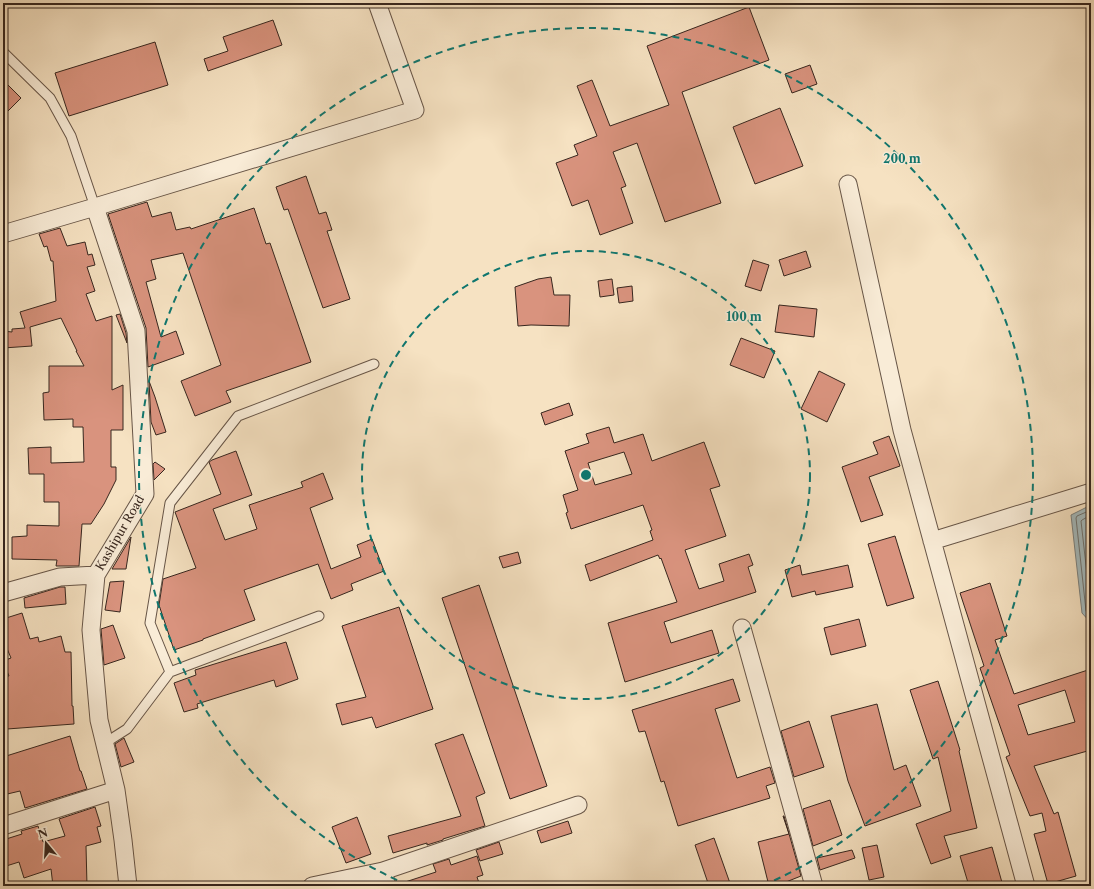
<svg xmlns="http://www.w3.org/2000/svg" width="1094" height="889" font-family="'Libre Caslon Text',serif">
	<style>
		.water { fill: #a3babe; stroke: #787f7e }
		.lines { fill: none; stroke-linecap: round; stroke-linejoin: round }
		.shore { stroke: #6d706e; stroke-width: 1 }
		.building { fill: #d9937e; stroke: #37261e; fill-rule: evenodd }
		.service-casing { stroke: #675547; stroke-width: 11 }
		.minor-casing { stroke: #675547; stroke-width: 19 }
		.service { stroke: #f9ecd7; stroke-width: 9 }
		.minor { stroke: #f9ecd7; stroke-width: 17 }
		.ring { fill: none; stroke: #0f766e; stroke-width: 2; stroke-dasharray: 7 5 }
		.labels { text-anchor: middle; stroke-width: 3; stroke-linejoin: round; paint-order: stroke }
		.street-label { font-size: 12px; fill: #37261e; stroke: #f9ecd7 }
		.centre { fill: #0f766e; stroke: #f9ecd7; stroke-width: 2 }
		.ring-label { font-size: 12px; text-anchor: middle; font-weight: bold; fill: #0f766e; stroke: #f9ecd7; stroke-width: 3; stroke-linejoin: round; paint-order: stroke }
	</style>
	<rect width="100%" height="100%" fill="#f6e2c2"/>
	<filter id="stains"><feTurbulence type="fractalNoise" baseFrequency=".005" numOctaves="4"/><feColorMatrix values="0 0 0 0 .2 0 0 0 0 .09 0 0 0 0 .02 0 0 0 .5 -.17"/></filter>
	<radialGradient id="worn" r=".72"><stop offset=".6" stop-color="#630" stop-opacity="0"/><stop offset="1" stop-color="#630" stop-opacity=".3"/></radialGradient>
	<path class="water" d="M 1091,505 L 1091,623 L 1082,613 L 1071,515 Z"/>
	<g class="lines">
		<path class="shore" d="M 1091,510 L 1077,516 L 1076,518 L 1086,611 L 1091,618
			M 1091,515 L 1082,520 L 1081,521 L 1091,610"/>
	</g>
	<path class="building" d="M 749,7 L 769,60 L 682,92 L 721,203 L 665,222 L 637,143 L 613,152 L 626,186 L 621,188 L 633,223 L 600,235 L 588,200 L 572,206 L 556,163 L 578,155 L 574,145 L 597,136 L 577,86 L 592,80 L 610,126 L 669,105 L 647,46 Z
		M 273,20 L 282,45 L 208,71 L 204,59 L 228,51 L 223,37 Z
		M 155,42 L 168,85 L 69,116 L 55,73 Z
		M 810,65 L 817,84 L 792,93 L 785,74 Z
		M 3,80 L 21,98 L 3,116 Z
		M 780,108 L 803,166 L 755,184 L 733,127 Z
		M 306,176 L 319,214 L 326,212 L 332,230 L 327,231 L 350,299 L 323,308 L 288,209 L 284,210 L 276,187 Z
		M 147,202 L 152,217 L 171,212 L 176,230 L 190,227 L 191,229 L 254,208 L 266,244 L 270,243 L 311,362 L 226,391 L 231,402 L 195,416 L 181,381 L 221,365 L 183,253 L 151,260 L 156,279 L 146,282 L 161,337 L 176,331 L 184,354 L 148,367 L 146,328 L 108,214 Z
		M 60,228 L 67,246 L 85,242 L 88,255 L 92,254 L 95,265 L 87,267 L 95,291 L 86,294 L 96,321 L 112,316 L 112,390 L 123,385 L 123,430 L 111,430 L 111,467 L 116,467 L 116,480 L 104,504 L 91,524 L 82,524 L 79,566 L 56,566 L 57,560 L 12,559 L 12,537 L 27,536 L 27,525 L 59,526 L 59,502 L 44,502 L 44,474 L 29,474 L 28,448 L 51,447 L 51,463 L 84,462 L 83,427 L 73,427 L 73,419 L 44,420 L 43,393 L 49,392 L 49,366 L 84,366 L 76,351 L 77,351 L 61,318 L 30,327 L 32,346 L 3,348 L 3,331 L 12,332 L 12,329 L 25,328 L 20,312 L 56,301 L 53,261 L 51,261 L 47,246 L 44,247 L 39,234 Z
		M 806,251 L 811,267 L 784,276 L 779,260 Z
		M 753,260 L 769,265 L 761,291 L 745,286 Z
		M 551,277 L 554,295 L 570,295 L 569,326 L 531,325 L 518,326 L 515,287 L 538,279 Z
		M 612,279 L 614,295 L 600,297 L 598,281 Z
		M 632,286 L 633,301 L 619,303 L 617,288 Z
		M 779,305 L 817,309 L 814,337 L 775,332 Z
		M 120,314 L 126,333 L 127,343 L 116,315 Z
		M 741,338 L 775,351 L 764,378 L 730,365 Z
		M 819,371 L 845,384 L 827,422 L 801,409 Z
		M 149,381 L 155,397 L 166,432 L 156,435 L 151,422 Z
		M 569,403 L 573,415 L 545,425 L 541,413 Z
		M 609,427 L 614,443 L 643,434 L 652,461 L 704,442 L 720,486 L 710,489 L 726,536 L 685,550 L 699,589 L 724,581 L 719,564 L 749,554 L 753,565 L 748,567 L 756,592 L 664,622 L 671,643 L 712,630 L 719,653 L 625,682 L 608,623 L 677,602 L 661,558 L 660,559 L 658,555 L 590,581 L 585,565 L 653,540 L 650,531 L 652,530 L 643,505 L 571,529 L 566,513 L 568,512 L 563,495 L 578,490 L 565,451 L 589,443 L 586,434 ZM 624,452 L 632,474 L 595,485 L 588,463 Z
		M 889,436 L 900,466 L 869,477 L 883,515 L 861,522 L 842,467 L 878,454 L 873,442 Z
		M 236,451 L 252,495 L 213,509 L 225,540 L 257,529 L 249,505 L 303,487 L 301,482 L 323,473 L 333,499 L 310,508 L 331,569 L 361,557 L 357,545 L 372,539 L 384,571 L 351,584 L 353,590 L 331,599 L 318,564 L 244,590 L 255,620 L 203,639 L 203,640 L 174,650 L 159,605 L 163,579 L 196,568 L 175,512 L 221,494 L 209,462 L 212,460 Z
		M 155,462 L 165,469 L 154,480 L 153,464 Z
		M 895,536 L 914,598 L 887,606 L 868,544 Z
		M 131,537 L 126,569 L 112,569 Z
		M 518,552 L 521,563 L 503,568 L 499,557 Z
		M 800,565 L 802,575 L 848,565 L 853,587 L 816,595 L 815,591 L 792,597 L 785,570 Z
		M 124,581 L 120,612 L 105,610 L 110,582 Z
		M 990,583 L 1007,636 L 995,640 L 1014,694 L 1091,669 L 1091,750 L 1034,766 L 1054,814 L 1058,812 L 1076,876 L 1048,884 L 1034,834 L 1046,831 L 1042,813 L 1030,816 L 1006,757 L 1010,755 L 980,668 L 984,666 L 960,593 ZM 1065,690 L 1075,722 L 1028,735 L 1018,705 Z
		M 479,585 L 547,786 L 510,799 L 442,598 Z
		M 60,587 L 65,587 L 66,604 L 25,608 L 24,598 Z
		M 399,607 L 433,709 L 376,728 L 372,717 L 342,725 L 336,704 L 366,697 L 342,626 Z
		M 22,613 L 30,639 L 38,637 L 39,642 L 61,636 L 65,652 L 71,652 L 72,706 L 73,706 L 74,724 L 7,729 L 6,705 L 4,705 L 3,676 L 9,676 L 3,661 L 11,658 L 3,639 L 3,619 Z
		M 859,619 L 866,646 L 831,655 L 824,628 Z
		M 113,625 L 125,658 L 104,665 L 101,629 Z
		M 286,642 L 298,679 L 276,687 L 274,680 L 197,704 L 198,708 L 184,712 L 174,683 L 196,675 L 195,670 Z
		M 733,679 L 740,701 L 715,709 L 737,778 L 770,767 L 775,783 L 766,786 L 770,798 L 678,826 L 664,781 L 661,782 L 645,731 L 639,732 L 632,710 Z
		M 938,681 L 960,750 L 959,751 L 977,828 L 944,836 L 951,857 L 931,864 L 916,824 L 951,811 L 938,757 L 933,759 L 910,690 Z
		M 877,704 L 894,770 L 906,765 L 921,806 L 865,826 L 848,781 L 831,716 Z
		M 809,721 L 824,767 L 794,777 L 781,731 Z
		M 463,734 L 485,793 L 476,797 L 485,826 L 443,839 L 443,840 L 427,845 L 427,843 L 393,853 L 388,836 L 461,816 L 435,744 Z
		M 70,736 L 80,771 L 81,771 L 87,789 L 25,808 L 20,791 L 3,795 L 3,757 Z
		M 124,738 L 134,762 L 121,767 L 115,744 Z
		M 830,800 L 842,835 L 813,846 L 803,809 Z
		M 95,807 L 101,826 L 97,827 L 101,842 L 86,846 L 87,886 L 53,886 L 51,869 L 24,878 L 19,862 L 3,867 L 3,840 L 22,834 L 21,831 L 38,826 L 43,842 L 65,836 L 59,819 Z
		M 783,816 L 784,816 L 801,876 L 786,882 L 787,886 L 769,886 L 758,842 L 789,834 Z
		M 357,817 L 371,854 L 346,863 L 332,827 Z
		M 568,821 L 572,833 L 541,843 L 537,831 Z
		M 714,838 L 731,886 L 709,886 L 695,845 Z
		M 499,842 L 503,854 L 480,861 L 476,850 Z
		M 877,845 L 884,877 L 869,880 L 862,848 Z
		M 992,847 L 1003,886 L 969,886 L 960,856 Z
		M 852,850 L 855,858 L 820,870 L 817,858 Z
		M 477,856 L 483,875 L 477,877 L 480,886 L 399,886 L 399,884 L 436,872 L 433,864 L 449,859 L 451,865 Z"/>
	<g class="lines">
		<defs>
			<path id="service" d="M 3,52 L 50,98 L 71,136 L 95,207
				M 170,672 L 319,616
				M 105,743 L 127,729 L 170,672 L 150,623 L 170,503 L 238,416 L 374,364"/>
			<path id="minor" d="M 848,184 L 902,430 L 1026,886
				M 95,207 L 136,331 L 145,494 L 96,575 L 91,630 L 99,720 L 116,790 L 123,840 L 128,886
				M 3,234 L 95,207 L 415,110 L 377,3
				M 932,541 L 1091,492
				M 3,593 L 60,577 L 96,575
				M 742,628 L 814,886
				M 3,826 L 116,790
				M 383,871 L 387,886
				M 312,886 L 383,871 L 578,805"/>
		</defs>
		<use href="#service" class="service-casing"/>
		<use href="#minor" class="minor-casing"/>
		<use href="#service" class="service"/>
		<use href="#minor" class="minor"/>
	</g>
	<g class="ring">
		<circle cx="586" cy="475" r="224"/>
		<path d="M408 885A447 447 0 1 1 764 885"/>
	</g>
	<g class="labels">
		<g class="street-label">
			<text transform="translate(120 533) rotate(-60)" y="4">Kashipur Road</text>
		</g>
	</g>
	<circle cx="586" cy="475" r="6" class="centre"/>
	<g class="ring-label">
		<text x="902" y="163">200 m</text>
		<text x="744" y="321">100 m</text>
	</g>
	<rect width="1094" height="889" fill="none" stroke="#f6e2c2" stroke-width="16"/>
	<rect x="4" y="4" width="1086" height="881" fill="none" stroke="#37261e" stroke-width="2"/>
	<rect x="8" y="8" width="1078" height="873" fill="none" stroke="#37261e"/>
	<g transform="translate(46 843) rotate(342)" stroke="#f9ecd7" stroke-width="3" paint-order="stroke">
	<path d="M0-3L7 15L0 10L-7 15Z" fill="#37261e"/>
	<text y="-6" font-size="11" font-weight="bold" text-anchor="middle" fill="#37261e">N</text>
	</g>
	<rect width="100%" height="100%" filter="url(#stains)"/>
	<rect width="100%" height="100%" fill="url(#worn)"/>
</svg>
